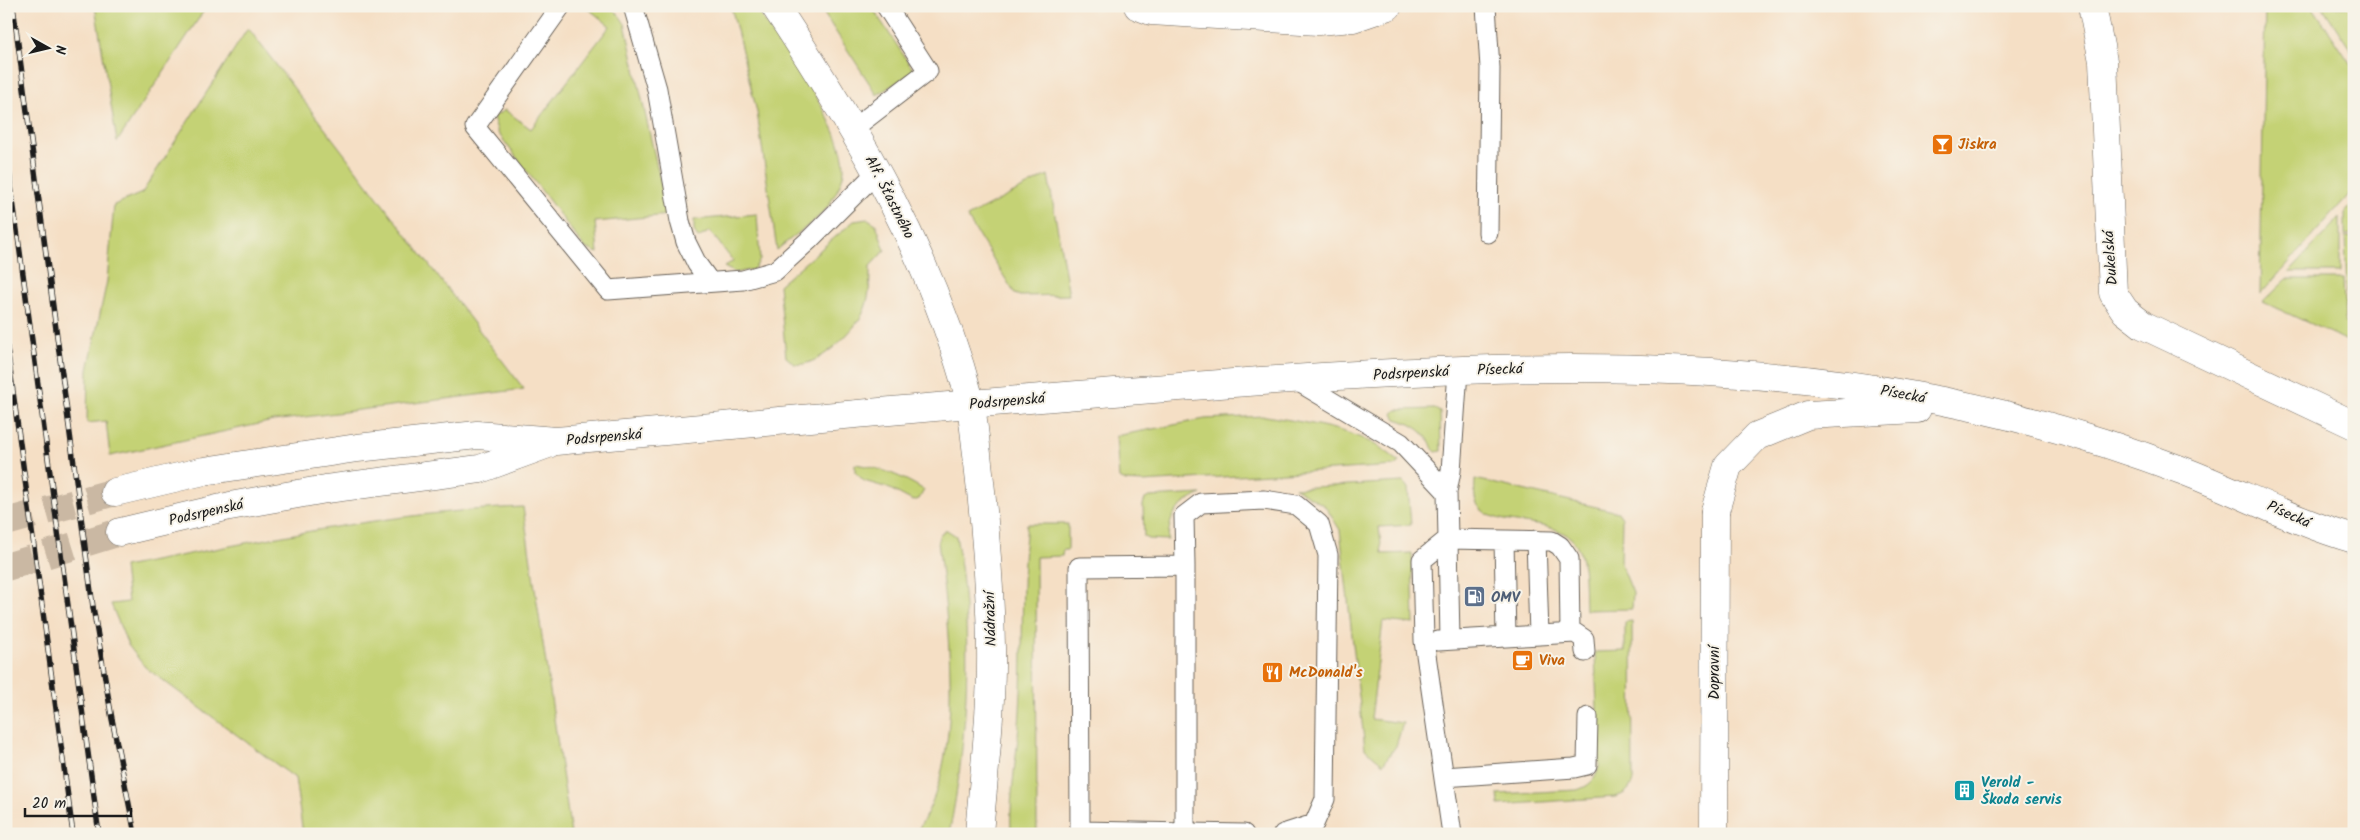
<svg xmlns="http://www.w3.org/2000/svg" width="2360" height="840" font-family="Kalam,sans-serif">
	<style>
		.green { fill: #c4d274; stroke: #707748 }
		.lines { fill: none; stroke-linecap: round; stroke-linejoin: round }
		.primary-tunnel { stroke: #cab8a3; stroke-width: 28; stroke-dasharray: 28 14; stroke-linecap: butt }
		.lane-casing { stroke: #686057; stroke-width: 21 }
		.street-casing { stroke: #686057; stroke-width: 29 }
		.secondary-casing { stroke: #686057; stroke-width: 29 }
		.primary-casing { stroke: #686057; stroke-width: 29 }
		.lane { stroke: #fff; stroke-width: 19 }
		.street { stroke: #fff; stroke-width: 28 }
		.secondary { stroke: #fff; stroke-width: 28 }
		.primary { stroke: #fff; stroke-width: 28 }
		.rail-casing { stroke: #1c1c1c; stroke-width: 5.5 }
		.rail { stroke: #f7f3e8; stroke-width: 4; stroke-dasharray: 11; stroke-linecap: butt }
		.labels { text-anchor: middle; stroke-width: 4; stroke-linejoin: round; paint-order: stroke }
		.food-label { font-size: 15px; font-weight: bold; fill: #c56008; stroke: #f7f3e8; text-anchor: start }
		.street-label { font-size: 15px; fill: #1c1c1c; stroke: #f7f3e8 }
		.service-label { font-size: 15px; font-weight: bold; fill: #4e5e75; stroke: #f7f3e8; text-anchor: start }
		.culture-label { font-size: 15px; font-weight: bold; fill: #0d838f; stroke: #f7f3e8; text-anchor: start }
	</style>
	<rect width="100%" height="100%" fill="#f7f3e8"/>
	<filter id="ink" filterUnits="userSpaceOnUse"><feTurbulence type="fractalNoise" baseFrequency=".02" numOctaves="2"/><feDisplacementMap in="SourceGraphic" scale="10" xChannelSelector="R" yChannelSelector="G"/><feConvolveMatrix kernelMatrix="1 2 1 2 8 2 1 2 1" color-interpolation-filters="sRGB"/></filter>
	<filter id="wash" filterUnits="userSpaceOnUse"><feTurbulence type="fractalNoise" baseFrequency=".0096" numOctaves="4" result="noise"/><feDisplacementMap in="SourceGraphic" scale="20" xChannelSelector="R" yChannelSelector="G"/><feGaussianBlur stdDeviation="1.12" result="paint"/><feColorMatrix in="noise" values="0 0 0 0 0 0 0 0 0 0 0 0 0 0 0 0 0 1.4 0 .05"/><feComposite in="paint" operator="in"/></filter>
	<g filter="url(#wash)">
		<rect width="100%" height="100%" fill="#f5dfc5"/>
		<path class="green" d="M 95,6 L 207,6 L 117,142 Z
			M 585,6 C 607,6 612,3 625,24 L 668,215 L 595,222 L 598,253 L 585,248 L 498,133 L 493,117 L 505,110 L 531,129 L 610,26 Z
			M 731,6 L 754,6 C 779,44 846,126 844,170 C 843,181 835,195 829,205 C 821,218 789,239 777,250 L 757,112 Z
			M 819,6 L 871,6 L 914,71 L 877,95 Z
			M 2265,6 L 2312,6 L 2354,69 L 2354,189 L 2260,295 Z
			M 2322,6 L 2354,6 L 2354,55 Z
			M 248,28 L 524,389 L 273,421 L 110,456 L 106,421 L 87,423 L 88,370 L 107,281 L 114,205 L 142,193 Z
			M 1048,175 L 1069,295 L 1020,296 L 1015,294 L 967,217 Z
			M 2354,202 L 2354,234 L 2345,235 L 2345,213 Z
			M 757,214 L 760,260 L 754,269 L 736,273 L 724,267 L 733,261 L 710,231 L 698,238 L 694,231 L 694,220 Z
			M 2340,217 L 2340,272 L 2289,272 Z
			M 868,219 L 876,224 L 885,250 L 870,266 C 870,282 870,300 862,315 C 853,332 816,369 795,364 C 792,363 789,359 786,357 L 779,285 L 854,221 Z
			M 2345,237 L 2354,237 L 2354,319 L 2348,320 Z
			M 2287,279 L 2343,279 L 2345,323 L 2354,323 L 2354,344 L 2263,302 Z
			M 1396,410 L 1435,409 L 1440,412 L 1441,451 L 1436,452 C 1432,449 1432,446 1430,442 C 1422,429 1410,423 1396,419 L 1393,414 Z
			M 1266,416 C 1312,424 1364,429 1399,462 L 1394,466 L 1143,482 L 1126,481 L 1119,478 L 1116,436 L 1205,419 Z
			M 855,464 C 881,468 902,476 924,490 L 919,499 L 913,501 L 888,488 L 864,481 L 855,472 Z
			M 1475,479 L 1618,512 L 1622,518 L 1621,564 L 1633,593 L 1632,609 L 1585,610 C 1584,590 1586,564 1577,546 C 1558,511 1483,535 1475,498 C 1474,492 1475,485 1475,479 Z
			M 1403,482 L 1408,488 L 1411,525 L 1379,527 L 1382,554 L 1412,553 L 1414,624 L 1383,621 L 1371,719 L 1403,723 L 1396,746 L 1383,764 L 1365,749 L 1340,530 L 1325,506 L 1295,488 Z
			M 1201,494 C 1177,506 1170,512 1168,540 L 1148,539 L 1144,537 L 1143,505 L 1145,499 L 1150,497 Z
			M 523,507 L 571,834 L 303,834 L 295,778 L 145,667 L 128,645 L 111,604 L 128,602 L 124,567 C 256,541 388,512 523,507 Z
			M 1027,524 L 1068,524 L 1068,550 L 1063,550 L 1062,556 L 1036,557 L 1037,834 L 1011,834 C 1009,793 1018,752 1020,711 C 1024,649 1020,586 1027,524 Z
			M 947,530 L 956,536 C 974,628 968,742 949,834 L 915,834 C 968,758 948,628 938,541 L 940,534 Z
			M 1632,621 L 1633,781 C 1629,791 1625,794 1615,797 L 1499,805 L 1498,794 L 1577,790 C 1589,786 1595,781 1599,767 L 1595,652 L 1625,651 L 1625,622 Z"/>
	</g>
	<g filter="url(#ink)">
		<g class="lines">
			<path class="primary-tunnel" d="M 6,522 L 115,492
				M 6,567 L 120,532"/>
			<defs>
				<path id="lane" d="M 561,6 L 475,127 L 608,290 L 743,280 L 775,271 L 808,241 L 877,172
					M 633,6 L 657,89 L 680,221 L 686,242 L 697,264 L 710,282
					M 1486,6 L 1490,68 L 1488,233
					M 854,128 L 928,71 L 886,6
					M 1294,379 L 1401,443 L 1447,492
					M 1504,540 L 1506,637
					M 1536,540 L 1539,635
					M 1185,566 L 1184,516 L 1201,503 L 1264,500 L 1296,505 L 1319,524 L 1328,555 L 1325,799 L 1314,824 L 1283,834
					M 1450,640 L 1448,539 L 1552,541 L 1560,546 L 1569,559 L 1570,633
					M 1438,641 L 1575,633 L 1584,639 L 1585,652
					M 1444,777 L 1574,768 L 1587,765 L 1588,717
					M 1185,834 L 1185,566 L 1079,567 L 1080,831 L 1244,834
					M 1452,834 L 1424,641 L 1422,560 L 1448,539 L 1447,492 L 1451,471 L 1458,371"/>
				<path id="street" d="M 1138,6 L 1151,11 L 1318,21 L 1353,18 L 1388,6
					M 2092,6 L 2103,61 L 2113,293 L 2125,311 L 2143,325 L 2354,425
					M 971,404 C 981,485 990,566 991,647 C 992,709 984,772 979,834
					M 1714,834 L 1715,511"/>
				<path id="secondary" d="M 775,6 C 860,135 931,253 971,404"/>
				<path id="primary" d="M 115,492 L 204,471 L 357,448 L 477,435 L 556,441 C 782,421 1007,399 1233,383 C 1458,367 1686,355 1910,395 C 2003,411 2095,437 2184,471 C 2239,492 2297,523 2354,539
					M 1715,511 L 1728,466 L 1757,436 L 1808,415 L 1917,409
					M 120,532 L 230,506 L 326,489 L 480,469 L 548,444"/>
			</defs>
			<use href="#lane" class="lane-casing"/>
			<use href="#street" class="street-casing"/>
			<use href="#secondary" class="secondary-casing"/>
			<use href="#primary" class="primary-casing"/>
			<use href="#lane" class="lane"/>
			<use href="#street" class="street"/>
			<use href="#secondary" class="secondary"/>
			<use href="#primary" class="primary"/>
			<defs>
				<path id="rail" d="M 13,6 L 93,607 L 112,719 L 135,834
					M 6,149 L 99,834
					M 6,340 L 73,834"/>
			</defs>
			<use href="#rail" class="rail-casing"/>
			<use href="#rail" class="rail"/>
		</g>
	</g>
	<defs>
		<symbol id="bar-square" viewBox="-11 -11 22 22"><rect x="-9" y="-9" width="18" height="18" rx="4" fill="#e8710a" stroke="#f7f3e8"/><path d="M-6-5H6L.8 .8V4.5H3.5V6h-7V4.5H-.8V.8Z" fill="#fff"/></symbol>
		<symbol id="fuel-square" viewBox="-11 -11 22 22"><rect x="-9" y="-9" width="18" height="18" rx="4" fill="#5c6f8a" stroke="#f7f3e8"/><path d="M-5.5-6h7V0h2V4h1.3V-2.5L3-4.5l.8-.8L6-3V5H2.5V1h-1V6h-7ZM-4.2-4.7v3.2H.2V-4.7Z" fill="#fff"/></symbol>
		<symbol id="cafe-square" viewBox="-11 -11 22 22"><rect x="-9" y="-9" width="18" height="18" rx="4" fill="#e8710a" stroke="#f7f3e8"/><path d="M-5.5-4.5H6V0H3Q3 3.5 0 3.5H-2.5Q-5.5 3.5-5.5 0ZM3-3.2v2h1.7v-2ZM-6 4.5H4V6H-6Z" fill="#fff"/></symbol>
		<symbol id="restaurant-square" viewBox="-11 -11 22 22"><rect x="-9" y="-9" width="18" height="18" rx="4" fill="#e8710a" stroke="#f7f3e8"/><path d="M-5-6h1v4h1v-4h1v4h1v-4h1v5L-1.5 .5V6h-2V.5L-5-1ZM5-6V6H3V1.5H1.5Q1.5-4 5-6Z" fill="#fff"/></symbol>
		<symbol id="building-square" viewBox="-11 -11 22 22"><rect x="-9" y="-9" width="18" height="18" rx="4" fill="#0f9aa8" stroke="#f7f3e8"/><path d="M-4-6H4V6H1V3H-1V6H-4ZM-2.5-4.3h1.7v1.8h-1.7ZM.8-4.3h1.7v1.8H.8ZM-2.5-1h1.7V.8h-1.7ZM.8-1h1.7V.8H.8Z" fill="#fff"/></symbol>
	</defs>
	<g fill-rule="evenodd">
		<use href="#bar-square" x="1930" y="132" width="25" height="25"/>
		<use href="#fuel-square" x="1462" y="584" width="25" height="25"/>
		<use href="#cafe-square" x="1510" y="648" width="25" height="25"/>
		<use href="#restaurant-square" x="1260" y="660" width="25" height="25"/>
		<use href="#building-square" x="1952" y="778" width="25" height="25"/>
	</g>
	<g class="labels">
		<g class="food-label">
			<text x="1958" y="149">Jiskra</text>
			<text x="1539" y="665">Viva</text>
			<text x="1289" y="677">McDonald's</text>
		</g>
		<g class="street-label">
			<text transform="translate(890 197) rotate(63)" y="5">Alf. Šťastného</text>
			<text transform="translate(2110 258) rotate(-94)" y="5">Dukelská</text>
			<text transform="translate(1500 369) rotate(-2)" y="5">Písecká</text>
			<text transform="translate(1411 373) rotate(-3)" y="5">Podsrpenská</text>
			<text transform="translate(1903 394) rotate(10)" y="5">Písecká</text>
			<text transform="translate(1007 401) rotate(-5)" y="5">Podsrpenská</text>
			<text transform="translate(604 437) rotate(-5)" y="5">Podsrpenská</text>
			<text transform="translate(206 512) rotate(-13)" y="5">Podsrpenská</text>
			<text transform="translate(2289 514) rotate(24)" y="5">Písecká</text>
			<text transform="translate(990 619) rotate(-92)" y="5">Nádražní</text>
			<text transform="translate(1714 673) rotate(-90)" y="5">Dopravní</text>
		</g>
		<g class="service-label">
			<text x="1491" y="602">OMV</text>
		</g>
		<g class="culture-label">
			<text x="1981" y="787">Verold -<tspan x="1981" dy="17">Škoda servis</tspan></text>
		</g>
	</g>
	<rect width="2360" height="840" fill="none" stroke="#f7f3e8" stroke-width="25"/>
	<g transform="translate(48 48) rotate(98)" stroke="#f7f3e8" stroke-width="4" paint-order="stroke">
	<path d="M0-4L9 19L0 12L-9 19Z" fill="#1c1c1c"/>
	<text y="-8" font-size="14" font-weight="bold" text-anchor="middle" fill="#1c1c1c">N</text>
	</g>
	<path d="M25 808v8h106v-8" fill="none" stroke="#1c1c1c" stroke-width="2.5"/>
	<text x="32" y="808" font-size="15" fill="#1c1c1c" stroke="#f7f3e8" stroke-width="4" paint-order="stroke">20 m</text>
</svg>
